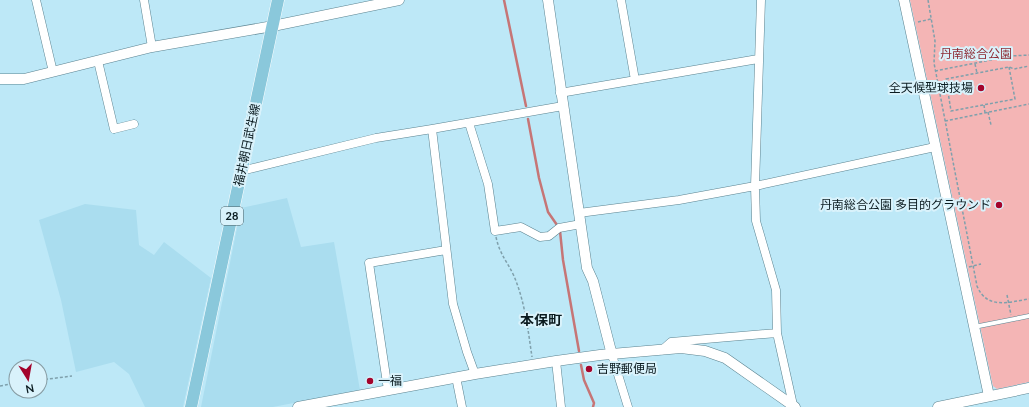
<svg xmlns="http://www.w3.org/2000/svg" width="1029" height="407" font-family="Lato,'Noto Sans JP',sans-serif">
	<style>
		.built { fill: #aaddef }
		.green { fill: #f4b5b5 }
		.lines { fill: none; stroke-linecap: round; stroke-linejoin: round }
		.stream { stroke: #c67576; stroke-width: 2.5 }
		.service-casing { stroke: #5b8390; stroke-width: 5 }
		.minor-casing { stroke: #5b8390; stroke-width: 9 }
		.tertiary-casing { stroke: #5b8390; stroke-width: 11 }
		.primary-casing { stroke: #fff; stroke-width: 13 }
		.path { stroke: #7fa0ac; stroke-width: 1.5; stroke-dasharray: 3 2; stroke-linecap: butt }
		.service { stroke: #fff; stroke-width: 4 }
		.minor { stroke: #fff; stroke-width: 8 }
		.tertiary { stroke: #fff; stroke-width: 10 }
		.primary { stroke: #8ac8db; stroke-width: 12 }
		.poi-dot { fill: #a3042c; stroke: #d9f2fb; stroke-width: 1.5 }
		.labels { text-anchor: middle; stroke-width: 4; stroke-linejoin: round; paint-order: stroke }
		.shield { fill: #d9f2fb; stroke: #495c62; stroke-width: 1 }
		.shield-label { font-size: 11px; font-weight: bold; fill: #0b1b20 }
		.park-label { font-size: 12px; fill: #8e2b35; stroke: #d9f2fb }
		.poi-label { font-size: 12px; fill: #0b1b20; stroke: #d9f2fb; text-anchor: end }
		.street-label { font-size: 12px; fill: #0b1b20; stroke: #d9f2fb }
		.quarter-label { font-size: 14px; font-weight: bold; fill: #0b1b20; stroke: #d9f2fb }
	</style>
	<rect width="100%" height="100%" fill="#bde8f7"/>
	<path class="built" d="M 287,198 L 301,247 L 334,242 L 360,390 L 273,407 L 201,407 L 241,208 Z
		M 85,204 L 136,210 L 139,245 L 154,255 L 164,242 L 211,278 L 183,407 L 145,407 L 129,374 L 114,362 L 76,372 L 61,300 L 39,220 Z"/>
	<path class="green" d="M 910,0 L 1029,0 L 1029,382 L 997,389 L 993,386 Z"/>
	<g class="lines">
		<path class="stream" d="M 504,0 L 526,106
			M 528,119 L 539,178 L 548,212 L 557,225
			M 560,231 L 563,260 L 579,351
			M 581,365 L 584,380 L 594,403 L 593,407"/>
		<defs>
			<path id="service" d="M 974,327 L 1029,316"/>
			<path id="minor" d="M 36,0 L 53,72
				M 144,0 L 152,47
				M 621,0 L 635,80
				M 761,0 L 755,186 L 756,221 L 776,290 L 777,333 L 793,405
				M 98,61 L 114,129 L 134,124
				M 560,93 L 758,59
				M 469,123 L 488,184 L 495,231 L 521,227 L 540,237 L 549,236 L 559,228 L 581,224
				M 432,129 L 453,304 L 467,352 L 475,374
				M 241,171 L 376,138 L 432,129 L 563,106
				M 579,213 L 679,200 L 755,186 L 935,147
				M 662,350 L 671,342 L 777,333
				M 612,355 L 628,407
				M 556,361 L 561,407
				M 456,377 L 462,407
				M 388,390 L 369,263 L 446,250"/>
			<path id="tertiary" d="M 548,0 L 587,268 L 593,281 L 612,355
				M 904,0 L 989,396
				M 0,79 L 24,79 L 152,47 L 273,26 L 399,0
				M 298,407 L 475,374 L 556,361 L 600,355 L 681,348 L 705,351 L 725,358 L 795,407
				M 938,407 L 1029,388"/>
			<path id="primary" d="M 191,407 L 278,0"/>
		</defs>
		<use href="#service" class="service-casing"/>
		<use href="#minor" class="minor-casing"/>
		<use href="#tertiary" class="tertiary-casing"/>
		<use href="#primary" class="primary-casing"/>
		<path class="path" d="M 928,0 L 935,41 L 934,63 L 977,286 C 987,310 1009,302 1029,299
			M 918,22 L 931,19
			M 975,64 L 977,73
			M 1009,67 L 1015,99 L 951,111 L 946,79 L 1009,67 L 1014,69 L 1029,66
			M 935,71 L 1011,56 L 1029,55
			M 984,105 L 985,113
			M 988,112 L 991,125
			M 945,121 L 1029,104
			M 496,237 C 500,255 507,261 514,276 C 525,302 528,330 532,357
			M 969,267 L 981,264
			M 1007,295 L 1011,315
			M 40,380 L 72,376
			M 0,386 L 16,383"/>
		<use href="#service" class="service"/>
		<use href="#minor" class="minor"/>
		<use href="#tertiary" class="tertiary"/>
		<use href="#primary" class="primary"/>
	</g>
	<g class="poi-dot">
		<circle cx="981" cy="88" r="4"/>
		<circle cx="999" cy="205" r="4"/>
		<circle cx="589" cy="369" r="4"/>
		<circle cx="370" cy="381" r="4"/>
	</g>
	<g class="labels">
		<rect class="shield" x="221" y="207" width="22" height="18" rx="3"/>
		<g class="shield-label">
			<text x="232" y="220">28</text>
		</g>
		<g class="park-label">
			<text x="976" y="58">丹南総合公園</text>
		</g>
		<g class="poi-label">
			<text x="973" y="92">全天候型球技場</text>
			<text x="991" y="209">丹南総合公園 多目的グラウンド</text>
			<text x="597" y="373" text-anchor="start">吉野郵便局</text>
			<text x="378" y="385" text-anchor="start">一福</text>
		</g>
		<g class="street-label">
			<text transform="translate(247 145) rotate(-78)" y="4">福井朝日武生線</text>
		</g>
		<g class="quarter-label">
			<text x="541" y="325">本保町</text>
		</g>
	</g>
	<g transform="translate(28 379) rotate(169)"><circle r="19" fill="#d9f2fb" stroke="#879ca3"/>
	<path d="M0-3L7 15L0 10L-7 15Z" fill="#a3042c"/>
	<text y="-6" font-size="11" font-weight="bold" text-anchor="middle" fill="#0b1b20">N</text>
	</g>
</svg>
